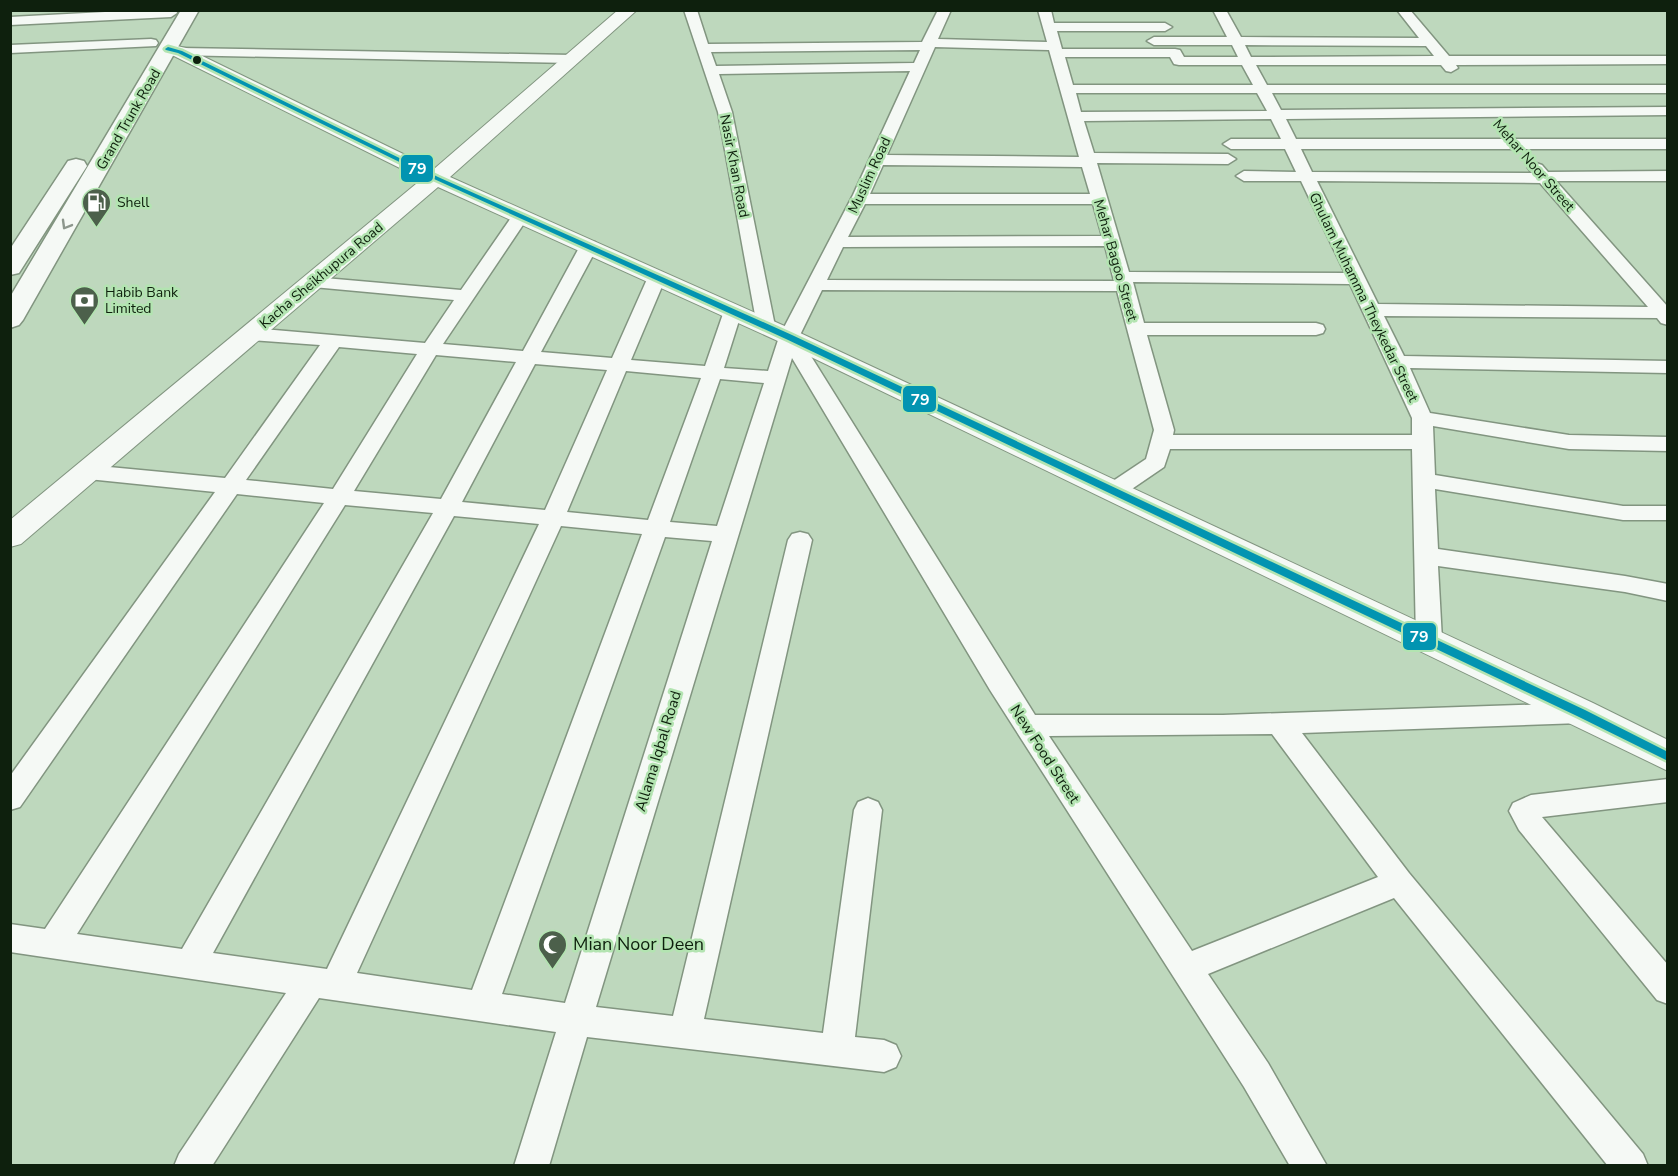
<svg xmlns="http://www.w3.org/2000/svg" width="1678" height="1176" font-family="'Nunito Sans',sans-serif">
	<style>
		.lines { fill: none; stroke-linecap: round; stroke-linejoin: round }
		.minor-casing { stroke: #829580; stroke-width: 3 }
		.major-casing { stroke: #829580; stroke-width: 2 }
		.highway-casing { stroke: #829580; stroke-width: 3 }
		.minor { fill: #f5f9f5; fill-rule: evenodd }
		.major { fill: #f5f9f5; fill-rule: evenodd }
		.highway { fill: #f5f9f5; fill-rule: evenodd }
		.bus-1-casing { stroke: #b3e4b1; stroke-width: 5 }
		.bus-1 { fill: #0294b1; fill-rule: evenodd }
		.oneway { stroke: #8d978d }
		.bus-dot { fill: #0e200d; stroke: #b3e4b1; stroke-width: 2 }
		.labels { text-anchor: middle; stroke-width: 5; stroke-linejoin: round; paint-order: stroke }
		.far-street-label { font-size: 14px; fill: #0e200d; stroke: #b3e4b1 }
		.far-poi-label { font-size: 14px; fill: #0e200d; stroke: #b3e4b1; text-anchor: start }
		.street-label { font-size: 15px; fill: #0e200d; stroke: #b3e4b1 }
		.near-poi-label { font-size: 18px; fill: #0e200d; stroke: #b3e4b1; text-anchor: start }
		.line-badge { stroke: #b3e4b1; stroke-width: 2 }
		.badge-label { font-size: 16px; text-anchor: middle; font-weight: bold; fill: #fff }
	</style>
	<rect width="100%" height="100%" fill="#bed8bd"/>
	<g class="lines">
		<defs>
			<path id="minor" d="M 143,10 L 176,10 L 177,13 L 171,17 L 10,25 L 10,17 Z
				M 684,10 L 697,10 L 708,44 L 922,42 L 938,10 L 951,10 L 938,39 L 1047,42 L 1038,10 L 1051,10 L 1054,23 L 1165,23 L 1172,27 L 1165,31 L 1057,31 L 1062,49 L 1175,49 L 1180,50 L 1184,57 L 1238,57 L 1232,45 L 1154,45 L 1147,41 L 1154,37 L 1227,37 L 1213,10 L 1226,10 L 1241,37 L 1419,38 L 1397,10 L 1410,10 L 1449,56 L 1668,56 L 1668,64 L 1456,65 L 1458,68 L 1451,72 L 1446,71 L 1441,65 L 1256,65 L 1267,85 L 1668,85 L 1668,93 L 1272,93 L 1281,110 L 1668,107 L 1668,115 L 1286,119 L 1296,139 L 1668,139 L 1668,149 L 1301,149 L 1312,172 L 1532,173 L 1528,168 L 1536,163 L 1542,165 L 1548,172 L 1668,171 L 1668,181 L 1556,181 L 1668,307 L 1668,325 L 1661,323 L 1657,318 L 1384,316 L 1404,356 L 1668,361 L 1668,373 L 1410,368 L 1430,413 L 1569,435 L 1668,437 L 1668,451 L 1569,449 L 1433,426 L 1435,475 L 1623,506 L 1668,506 L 1668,520 L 1623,520 L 1435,489 L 1438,549 L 1625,576 L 1668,584 L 1668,601 L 1625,592 L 1438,566 L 1442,640 L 1438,647 L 1429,649 L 1420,647 L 1416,640 L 1412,449 L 1170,449 L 1164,467 L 1123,495 L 1115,497 L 1107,495 L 1104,490 L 1107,485 L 1146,459 L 1154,430 L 1117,291 L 822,290 L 799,337 L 1035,715 L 1223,715 L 1581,703 L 1590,706 L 1594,713 L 1590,720 L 1581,723 L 1302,733 L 1409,873 L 1643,1154 L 1648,1166 L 1608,1166 L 1394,898 L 1208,974 L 1268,1063 L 1327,1166 L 1290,1166 L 1244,1087 L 990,690 L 792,358 L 596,1007 L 673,1016 L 788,540 L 792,534 L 800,532 L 808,534 L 812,540 L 704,1019 L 823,1033 L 854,810 L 858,802 L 868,798 L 878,802 L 882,810 L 855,1037 L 884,1040 L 896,1045 L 901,1056 L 896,1067 L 884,1072 L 587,1037 L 549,1166 L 514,1166 L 556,1032 L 319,998 L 212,1166 L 174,1166 L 179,1154 L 286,993 L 10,952 L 10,924 L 45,929 L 324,503 L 237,494 L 20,807 L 10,810 L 10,776 L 215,492 L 88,479 L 80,477 L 77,472 L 80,467 L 88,465 L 225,478 L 320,345 L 252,340 L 245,338 L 242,334 L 245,330 L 252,328 L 425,343 L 454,300 L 313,287 L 307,286 L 304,282 L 307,278 L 313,277 L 461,290 L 515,212 L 521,211 L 529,216 L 443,344 L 523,351 L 580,246 L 583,242 L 595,242 L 598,246 L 541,352 L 612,358 L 648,277 L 651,273 L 663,273 L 666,277 L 631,360 L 705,366 L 724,311 L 726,307 L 740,307 L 742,311 L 724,368 L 768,371 L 779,337 L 853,195 L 910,71 L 719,74 L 732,112 L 775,326 L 773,330 L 759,330 L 757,326 L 718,112 ZM 1245,45 L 1426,46 L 1434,56 L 1251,57 ZM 935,47 L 1049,50 L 1079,157 L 887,155 ZM 920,50 L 914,63 L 716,66 L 711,52 ZM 1065,57 L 1170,57 L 1174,64 L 1179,65 L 1242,65 L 1253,85 L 1073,85 ZM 1076,93 L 1257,93 L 1267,111 L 1081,112 ZM 1271,119 L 1281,139 L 1231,139 L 1223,144 L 1231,149 L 1285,149 L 1296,172 L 1244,171 L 1236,176 L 1244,181 L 1301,181 L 1345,273 L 1129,272 L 1097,163 L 1228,164 L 1236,159 L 1228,154 L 1094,153 L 1084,121 ZM 883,165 L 1082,167 L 1090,194 L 870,194 ZM 1317,181 L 1540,183 L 1648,307 L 1378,304 ZM 865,204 L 1093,204 L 1102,236 L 848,237 ZM 1105,246 L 1114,281 L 827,280 L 843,247 ZM 1133,282 L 1350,284 L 1412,418 L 1412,435 L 1173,435 L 1174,430 L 1147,335 L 1316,335 L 1323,333 L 1325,329 L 1323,325 L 1316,323 L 1144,323 ZM 339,347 L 417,354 L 333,489 L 246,480 ZM 436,355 L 516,362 L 441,499 L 354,491 ZM 535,364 L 607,370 L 545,510 L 462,502 ZM 626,371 L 701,378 L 648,520 L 567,512 ZM 720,379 L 764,383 L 717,526 L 670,522 ZM 345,505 L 433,513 L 182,949 L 77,934 ZM 454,516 L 539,524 L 327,969 L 213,953 ZM 561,526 L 642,534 L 472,990 L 357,973 ZM 665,537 L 712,541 L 565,1003 L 502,994 ZM 1272,734 L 1378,877 L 1192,951 L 1049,736 Z
				M 151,39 L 156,40 L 158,43 L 156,46 L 10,53 L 10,45 Z
				M 180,48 L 572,55 L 579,59 L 572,63 L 175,55 L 173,52 L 175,49 Z
				M 1668,779 L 1668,802 L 1542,817 L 1668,965 L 1668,1004 L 1657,1000 L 1519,830 L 1509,811 L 1513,803 L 1531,795 Z"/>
			<path id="major" d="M 618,10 L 637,10 L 450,177 L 798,332 L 1593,703 L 1668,740 L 1668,771 L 780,342 L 438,187 L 21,544 L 10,547 L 10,520 L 422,179 L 174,56 L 162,53 L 159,49 L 162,45 L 168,44 L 186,48 L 434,169 Z"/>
			<path id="highway" d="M 181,10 L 199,10 L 23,320 L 19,325 L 10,328 L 10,297 Z
				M 76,159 L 84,161 L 87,166 L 19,273 L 10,275 L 10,249 L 68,161 Z"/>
		</defs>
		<use href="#minor" class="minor-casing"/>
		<use href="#major" class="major-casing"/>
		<use href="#highway" class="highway-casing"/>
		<use href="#minor" class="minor"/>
		<use href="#major" class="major"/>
		<use href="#highway" class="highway"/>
		<defs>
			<path id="bus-1" d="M 168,47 L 182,51 L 438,177 L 792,335 L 1585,710 L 1668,752 L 1668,761 L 1577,716 L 786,339 L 434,179 L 178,53 L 166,50 L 165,49 Z"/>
		</defs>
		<use href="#bus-1" class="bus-1-casing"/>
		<use href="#bus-1" class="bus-1"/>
	</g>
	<defs><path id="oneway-chevron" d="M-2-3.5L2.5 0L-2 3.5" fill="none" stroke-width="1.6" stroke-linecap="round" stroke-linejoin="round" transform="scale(1.5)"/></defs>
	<use class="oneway" href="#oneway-chevron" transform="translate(66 225) rotate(120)"/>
	<defs>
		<symbol id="fuel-pin" viewBox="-11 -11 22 30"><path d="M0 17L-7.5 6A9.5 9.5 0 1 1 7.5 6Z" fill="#4c604b" stroke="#b3e4b1"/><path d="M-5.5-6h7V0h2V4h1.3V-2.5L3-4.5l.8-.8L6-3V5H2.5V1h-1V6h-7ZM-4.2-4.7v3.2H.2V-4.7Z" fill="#fff"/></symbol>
		<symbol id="bank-pin" viewBox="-11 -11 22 30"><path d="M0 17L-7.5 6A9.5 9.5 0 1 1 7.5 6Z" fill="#4c604b" stroke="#b3e4b1"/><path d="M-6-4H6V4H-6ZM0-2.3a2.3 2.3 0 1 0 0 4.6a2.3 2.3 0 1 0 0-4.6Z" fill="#fff"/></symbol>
		<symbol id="mosque-pin" viewBox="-11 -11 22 30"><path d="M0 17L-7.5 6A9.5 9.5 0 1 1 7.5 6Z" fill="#4c604b" stroke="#b3e4b1"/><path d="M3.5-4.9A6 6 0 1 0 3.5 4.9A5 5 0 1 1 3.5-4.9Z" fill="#fff"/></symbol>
	</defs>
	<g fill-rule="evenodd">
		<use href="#fuel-pin" x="80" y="186" width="33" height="45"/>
		<use href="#bank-pin" x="68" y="284" width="33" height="45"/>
		<use href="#mosque-pin" x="536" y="928" width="33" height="45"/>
	</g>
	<circle class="bus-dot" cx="197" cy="60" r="5"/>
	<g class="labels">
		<g class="far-street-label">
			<text transform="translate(128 119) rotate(-60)" y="5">Grand Trunk Road</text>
			<text transform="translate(1534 165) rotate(49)" y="5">Mehar Noor Street</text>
			<text transform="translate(735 166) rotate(79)" y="5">Nasir Khan Road</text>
			<text transform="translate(869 175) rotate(-65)" y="5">Muslim Road</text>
			<text transform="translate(1116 260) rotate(74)" y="5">Mehar Bagoo Street</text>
			<text transform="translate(321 275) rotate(-40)" y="5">Kacha Sheikhupura Road</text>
			<text transform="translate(1364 297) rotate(64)" y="5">Ghulam Muhamma Theykedar Street</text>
		</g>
		<g class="far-poi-label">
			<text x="117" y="207">Shell</text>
			<text x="105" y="297">Habib Bank<tspan x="105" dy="16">Limited</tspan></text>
		</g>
		<g class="street-label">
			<text transform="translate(658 751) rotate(-73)" y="5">Allama Iqbal Road</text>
			<text transform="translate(1045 754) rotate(57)" y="5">New Food Street</text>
		</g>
		<g class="near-poi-label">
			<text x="573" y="950">Mian Noor Deen</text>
		</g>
	</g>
	<g class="line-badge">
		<rect x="400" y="154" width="34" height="29" rx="6" fill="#0294b1"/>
		<rect x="902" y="385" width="35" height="28" rx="6" fill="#0294b1"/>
		<rect x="1402" y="622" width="35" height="29" rx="6" fill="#0294b1"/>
	</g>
	<g class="badge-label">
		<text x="417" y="174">79</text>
		<text x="920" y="405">79</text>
		<text x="1419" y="642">79</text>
	</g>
	<rect width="1678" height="1176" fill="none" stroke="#0e200d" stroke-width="24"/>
</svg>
